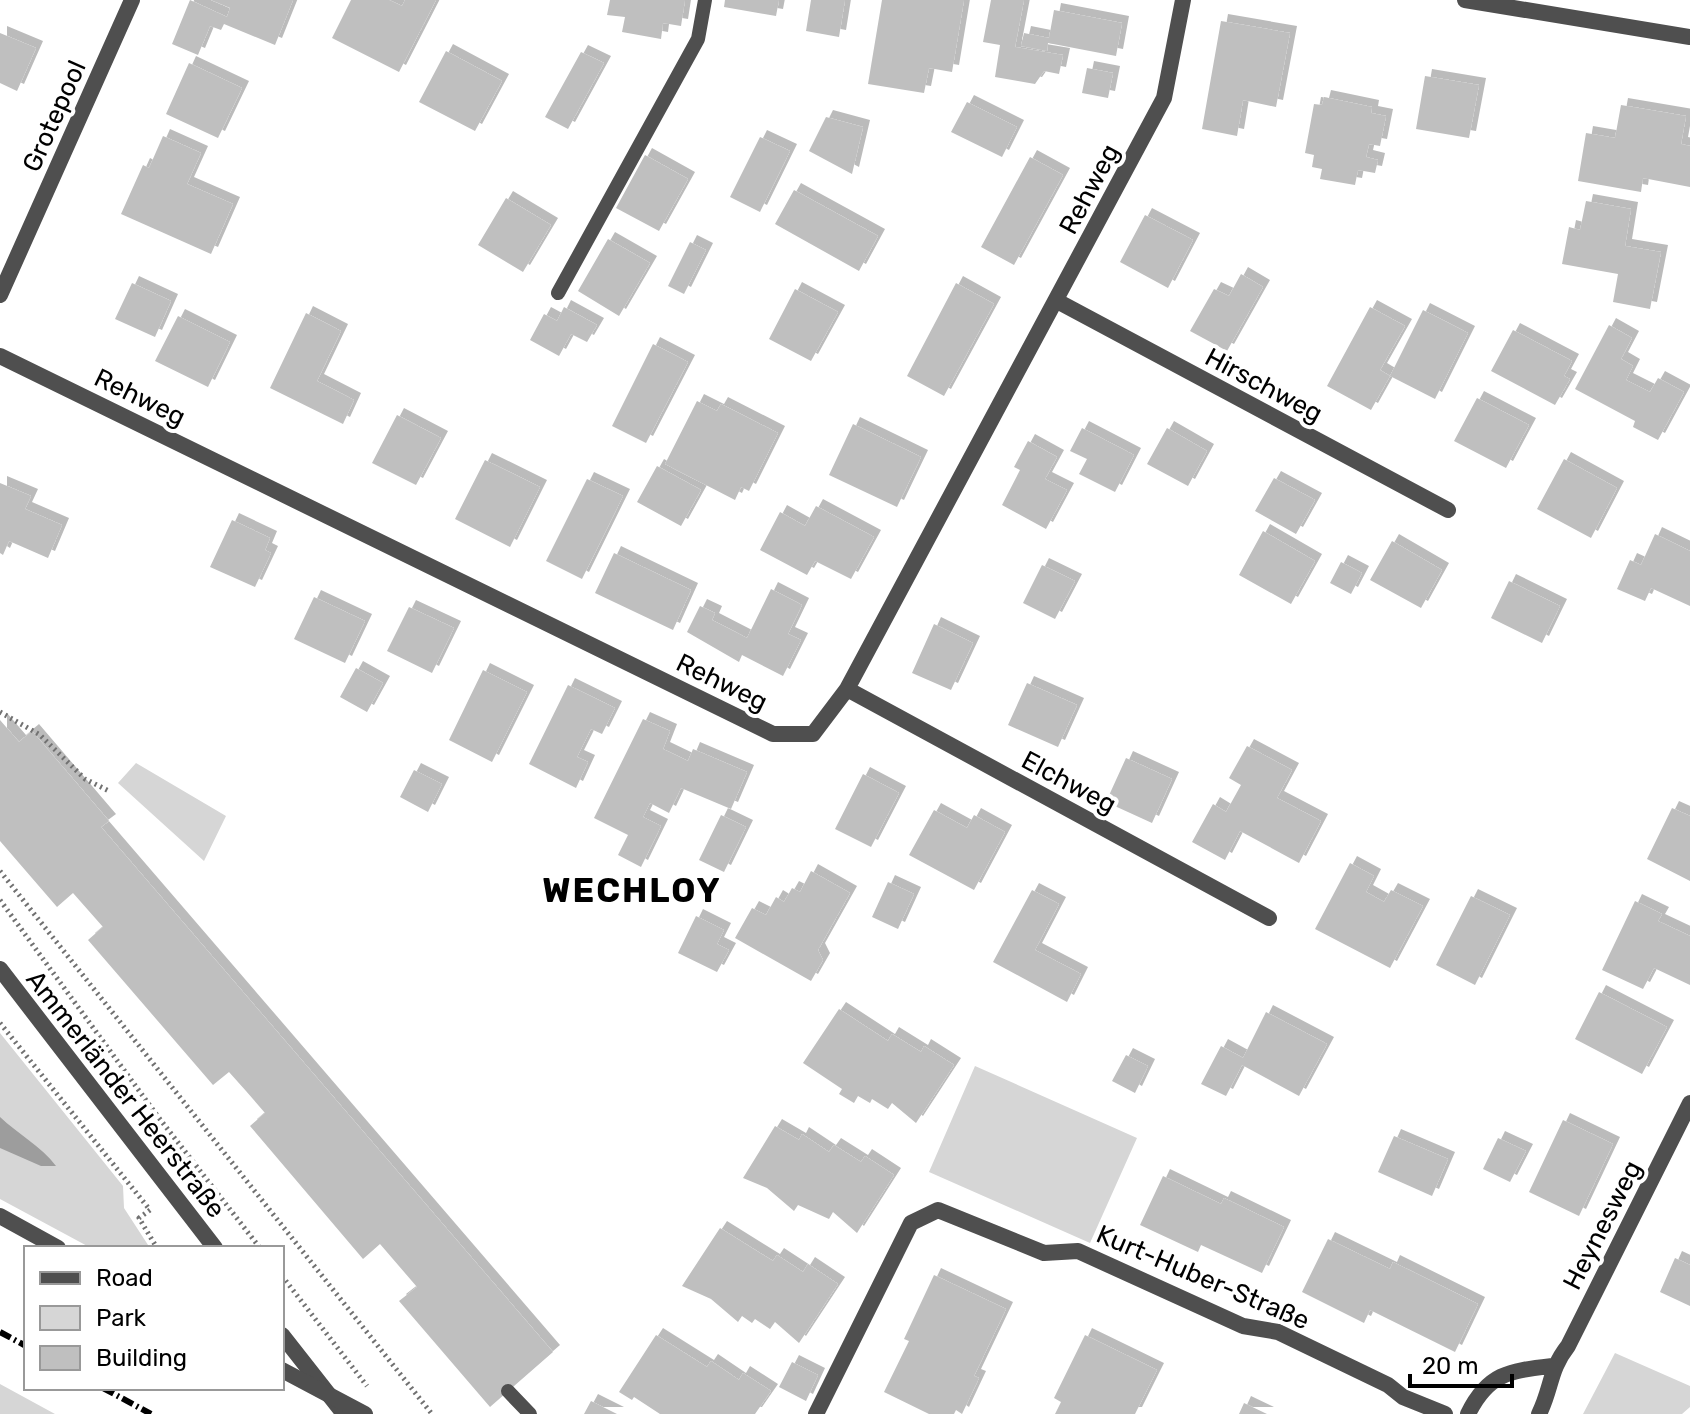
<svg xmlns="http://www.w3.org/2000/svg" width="1690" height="1414" font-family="Rubik,sans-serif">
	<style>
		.green { fill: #d6d6d6 }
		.water { fill: #9d9d9d }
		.building { fill: #bfbfbf; filter: url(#shadow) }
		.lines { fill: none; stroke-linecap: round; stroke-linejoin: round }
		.path { stroke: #717171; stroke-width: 5; stroke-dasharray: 2 4; stroke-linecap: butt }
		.service { stroke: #4f4f4f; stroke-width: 14 }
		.minor { stroke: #4f4f4f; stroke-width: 16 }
		.tertiary { stroke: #4f4f4f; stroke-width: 16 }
		.rail { stroke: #000; stroke-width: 6; stroke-dasharray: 12 4 2 4; stroke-linecap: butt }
		.minor-bridge { stroke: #4f4f4f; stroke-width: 16 }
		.labels { text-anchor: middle; stroke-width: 8; stroke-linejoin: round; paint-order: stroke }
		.street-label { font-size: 26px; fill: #000; stroke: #fff }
		.district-label { font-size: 34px; font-weight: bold; letter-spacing: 2px; fill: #000; stroke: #fff }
	</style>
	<defs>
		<filter id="shadow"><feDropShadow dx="7" dy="-7" stdDeviation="0" flood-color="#0004"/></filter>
	</defs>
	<rect width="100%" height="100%" fill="#fff"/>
	<path class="green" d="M 136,763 L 226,816 L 204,861 L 118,783 Z
		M 0,1033 L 123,1186 L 124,1208 L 150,1248 L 91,1248 L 0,1199 Z
		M 975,1066 L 1137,1138 L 1090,1243 L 929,1172 Z
		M 1615,1353 L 1690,1386 L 1690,1407 L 1682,1414 L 1583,1414 Z
		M 0,1384 L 55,1414 L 0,1414 Z"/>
	<path class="water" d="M 0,1117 C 18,1134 41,1146 56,1166 L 41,1166 L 0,1148 Z"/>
	<path class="building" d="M 190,0 L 227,17 L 230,8 L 211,0 L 293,0 L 275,45 L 224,24 L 221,30 L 210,26 L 198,55 L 172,44 Z
		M 351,0 L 389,0 L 402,6 L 405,0 L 436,0 L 399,72 L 332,38 Z
		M 610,0 L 685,0 L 681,26 L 663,23 L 661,39 L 622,32 L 625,17 L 607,15 Z
		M 725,0 L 779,0 L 776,16 L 724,7 Z
		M 811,0 L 845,0 L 839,37 L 806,31 Z
		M 882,0 L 964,0 L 952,72 L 929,68 L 924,93 L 868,84 Z
		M 991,0 L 1024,0 L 1015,47 L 1063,55 L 1059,74 L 1044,71 L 1035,84 L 995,77 L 1000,45 L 983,42 Z
		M 1054,10 L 1122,23 L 1116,56 L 1048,43 L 1047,51 L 1021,46 L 1024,33 L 1049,38 Z
		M 1221,21 L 1290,33 L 1276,107 L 1243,100 L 1237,136 L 1202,129 Z
		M 0,33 L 36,48 L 17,91 L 0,83 Z
		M 446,51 L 502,81 L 475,131 L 419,102 Z
		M 581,52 L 604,63 L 568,129 L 545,117 Z
		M 189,63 L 242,88 L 218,138 L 166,114 Z
		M 1087,68 L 1113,73 L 1108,98 L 1082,93 Z
		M 1425,76 L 1479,85 L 1469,138 L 1416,129 Z
		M 1324,97 L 1372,107 L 1371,113 L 1386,116 L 1380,146 L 1369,144 L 1366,157 L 1378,160 L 1375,173 L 1358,170 L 1355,185 L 1320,179 L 1322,169 L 1312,167 L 1314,155 L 1305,153 L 1314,104 L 1322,105 Z
		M 967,102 L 1017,127 L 1002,157 L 951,132 Z
		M 1621,105 L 1686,116 L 1681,144 L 1690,146 L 1690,187 L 1643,178 L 1641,192 L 1578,181 L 1586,133 L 1615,138 Z
		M 826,117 L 863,127 L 852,174 L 809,151 Z
		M 163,136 L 201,153 L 187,184 L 233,204 L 211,254 L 121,214 L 143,165 L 149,168 Z
		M 760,137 L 790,151 L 760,212 L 730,197 Z
		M 645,155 L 688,179 L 659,231 L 616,208 Z
		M 1030,157 L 1063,175 L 1014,265 L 981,247 Z
		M 794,190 L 878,236 L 859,271 L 775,224 Z
		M 506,198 L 551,225 L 523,272 L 478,245 Z
		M 1586,201 L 1631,209 L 1625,246 L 1661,252 L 1650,309 L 1613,302 L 1618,274 L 1562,264 L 1569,227 L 1580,230 Z
		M 1145,215 L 1193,240 L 1168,288 L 1120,262 Z
		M 608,239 L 650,263 L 619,316 L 578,291 Z
		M 690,242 L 706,250 L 684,294 L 668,286 Z
		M 1241,274 L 1263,287 L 1227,351 L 1190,331 L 1214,289 L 1229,296 Z
		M 132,283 L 171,301 L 155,337 L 115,319 Z
		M 956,283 L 994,304 L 944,396 L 907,376 Z
		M 795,289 L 838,312 L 811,361 L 769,339 Z
		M 564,307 L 597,325 L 587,342 L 571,334 L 559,356 L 530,340 L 544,314 L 557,321 Z
		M 1370,307 L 1405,326 L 1380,370 L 1390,376 L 1371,410 L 1327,386 Z
		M 1423,310 L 1468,333 L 1435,399 L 1390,376 Z
		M 306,313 L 341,331 L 317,381 L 354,400 L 343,424 L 270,388 Z
		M 178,316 L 230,342 L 208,387 L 155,361 Z
		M 1609,325 L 1632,338 L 1621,359 L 1633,366 L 1626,380 L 1650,392 L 1658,378 L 1684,392 L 1658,440 L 1633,427 L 1635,421 L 1575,389 Z
		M 1513,330 L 1572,361 L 1564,376 L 1570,379 L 1555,405 L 1491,371 Z
		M 653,344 L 688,362 L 646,443 L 612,426 Z
		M 1477,398 L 1529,425 L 1506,468 L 1454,441 Z
		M 697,401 L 717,411 L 721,404 L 778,433 L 749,491 L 741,487 L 735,500 L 665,464 Z
		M 397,415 L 441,438 L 416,485 L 372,463 Z
		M 853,424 L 921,457 L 897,507 L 829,475 Z
		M 1082,428 L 1134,455 L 1115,492 L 1079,474 L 1087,459 L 1070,451 Z
		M 1167,428 L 1207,451 L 1188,486 L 1147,464 Z
		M 1028,441 L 1057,457 L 1045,479 L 1067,490 L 1046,529 L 1002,505 L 1020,470 L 1014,467 Z
		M 1564,459 L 1617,488 L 1591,538 L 1537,509 Z
		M 485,460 L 540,487 L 510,547 L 455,519 Z
		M 657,466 L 701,490 L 681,526 L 637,502 Z
		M 1274,478 L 1315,500 L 1296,534 L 1255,511 Z
		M 587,479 L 623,496 L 582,579 L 546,561 Z
		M 0,483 L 31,496 L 25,509 L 62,525 L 48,558 L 9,541 L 3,555 L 0,553 Z
		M 816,506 L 874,537 L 851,579 L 815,561 L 807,575 L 760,550 L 780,512 L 805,526 Z
		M 232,520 L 270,538 L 265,550 L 271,553 L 255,587 L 210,567 Z
		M 1263,531 L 1315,561 L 1291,604 L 1239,575 Z
		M 1655,534 L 1690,551 L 1690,606 L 1651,588 L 1645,601 L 1617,589 L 1630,560 L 1641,565 Z
		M 1392,541 L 1442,570 L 1421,608 L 1370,580 Z
		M 614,553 L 691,590 L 673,630 L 595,593 Z
		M 1341,562 L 1362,573 L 1351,594 L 1330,583 Z
		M 1042,565 L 1075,581 L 1055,619 L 1023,603 Z
		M 1509,581 L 1560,606 L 1542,643 L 1491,618 Z
		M 771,589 L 802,605 L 788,634 L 801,640 L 783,676 L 742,655 L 739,662 L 687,632 L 700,606 L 715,613 L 712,620 L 747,638 Z
		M 314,597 L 365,621 L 345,663 L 294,639 Z
		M 409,607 L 454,628 L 432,673 L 387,651 Z
		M 934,624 L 973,643 L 951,690 L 912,673 Z
		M 356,668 L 383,683 L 367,712 L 340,697 Z
		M 483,670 L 527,692 L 492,762 L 449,740 Z
		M 1027,683 L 1077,705 L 1058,747 L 1008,725 Z
		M 568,685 L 615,708 L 602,734 L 591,729 L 577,757 L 588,762 L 576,788 L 529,764 Z
		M 643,719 L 670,731 L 663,749 L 688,761 L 693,749 L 747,772 L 731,809 L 681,788 L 669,813 L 650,803 L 643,817 L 661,826 L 641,867 L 618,855 L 628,835 L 594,818 Z
		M 0,720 L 19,742 L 32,731 L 109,821 L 101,827 L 553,1352 L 490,1407 L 399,1301 L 417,1287 L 380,1244 L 363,1259 L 250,1126 L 265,1113 L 246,1091 L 229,1072 L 213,1085 L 88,940 L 103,927 L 73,893 L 57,907 L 0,841 Z
		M 1247,746 L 1292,770 L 1277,798 L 1321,821 L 1299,863 L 1240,831 L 1225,860 L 1192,842 L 1213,804 L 1226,812 L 1241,785 L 1229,778 Z
		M 1126,758 L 1172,779 L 1152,823 L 1106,802 Z
		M 414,770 L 442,784 L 428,812 L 400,797 Z
		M 863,774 L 899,793 L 871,847 L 835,829 Z
		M 1672,808 L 1690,816 L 1690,881 L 1647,859 Z
		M 934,810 L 967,828 L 974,815 L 1005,832 L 974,890 L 909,855 Z
		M 721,815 L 746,827 L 724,872 L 699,860 Z
		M 1350,863 L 1374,876 L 1366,892 L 1384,902 L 1391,890 L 1423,906 L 1390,968 L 1315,929 Z
		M 811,871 L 850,893 L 818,950 L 823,960 L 811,981 L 735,938 L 752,908 L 766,915 L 776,897 L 784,902 L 792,888 L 800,892 Z
		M 888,882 L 914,894 L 898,929 L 872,917 Z
		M 1032,890 L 1059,904 L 1035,950 L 1081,974 L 1067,1002 L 993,962 Z
		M 1471,896 L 1510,915 L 1475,985 L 1436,965 Z
		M 1635,901 L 1662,914 L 1658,921 L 1690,936 L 1690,985 L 1654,968 L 1643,989 L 1602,970 Z
		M 696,916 L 724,930 L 717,944 L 729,950 L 717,972 L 678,953 Z
		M 1599,992 L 1667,1027 L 1642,1074 L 1575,1039 Z
		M 839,1009 L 888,1041 L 892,1034 L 921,1052 L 924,1046 L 954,1065 L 916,1123 L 892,1103 L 888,1109 L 872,1099 L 870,1103 L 858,1096 L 854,1103 L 839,1094 L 842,1089 L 803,1063 Z
		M 1266,1012 L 1327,1044 L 1299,1096 L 1242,1065 L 1226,1096 L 1201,1084 L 1221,1046 L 1243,1058 Z
		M 1126,1055 L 1148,1066 L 1135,1093 L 1112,1081 Z
		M 1563,1120 L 1613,1144 L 1579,1216 L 1529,1192 Z
		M 775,1126 L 799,1140 L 802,1134 L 829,1152 L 834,1145 L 861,1162 L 865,1156 L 894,1175 L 857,1233 L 833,1212 L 829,1219 L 798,1205 L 794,1211 L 767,1188 L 743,1178 Z
		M 1394,1136 L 1448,1159 L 1432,1196 L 1378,1172 Z
		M 1498,1138 L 1526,1151 L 1510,1182 L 1483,1169 Z
		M 1163,1176 L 1221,1204 L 1224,1198 L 1284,1227 L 1262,1273 L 1201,1245 L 1198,1252 L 1140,1225 Z
		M 720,1228 L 773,1261 L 777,1255 L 803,1272 L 808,1264 L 838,1284 L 799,1343 L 775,1322 L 770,1329 L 755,1319 L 752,1323 L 742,1316 L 738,1322 L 711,1299 L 682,1286 Z
		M 1328,1239 L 1390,1269 L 1393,1262 L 1478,1304 L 1455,1352 L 1370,1310 L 1364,1323 L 1302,1292 Z
		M 1675,1258 L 1690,1265 L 1690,1306 L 1660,1292 Z
		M 934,1275 L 1006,1309 L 974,1376 L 979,1378 L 962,1414 L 956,1410 L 954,1414 L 929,1414 L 884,1392 L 909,1341 L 904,1339 Z
		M 656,1335 L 707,1367 L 711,1361 L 739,1380 L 743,1373 L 771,1391 L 755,1414 L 660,1414 L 634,1397 L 632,1400 L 619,1392 Z
		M 1085,1335 L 1157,1370 L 1135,1414 L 1055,1414 L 1061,1402 L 1054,1398 Z
		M 792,1362 L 818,1375 L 806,1401 L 779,1387 Z
		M 591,1401 L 617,1414 L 584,1414 Z
		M 1244,1403 L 1267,1414 L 1239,1414 Z"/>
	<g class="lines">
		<path class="path" d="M 0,712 L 40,735 L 85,779 L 109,791
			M 0,871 L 432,1414
			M 0,900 L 159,1118 L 260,1248
			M 0,1023 L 150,1210
			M 150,1210 L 139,1218 L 157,1248
			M 282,1276 L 367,1386"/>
		<path class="service" d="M 558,293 L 698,39 L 705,0
			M 508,1391 L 530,1414"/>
		<path class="minor" d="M 1465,0 L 1690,37
			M 0,295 L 132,0
			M 1057,301 L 1448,510
			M 0,356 L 773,734 L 813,734 L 847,689 L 1164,98 L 1183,0
			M 847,689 L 1269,918
			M 0,1216 L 58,1248
			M 816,1414 L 911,1223 L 938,1210 L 1044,1253 L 1078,1251 L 1243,1326 L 1278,1332 L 1388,1385 L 1403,1397 L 1445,1414
			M 1468,1414 C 1488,1373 1509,1371 1552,1366
			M 1539,1414 C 1552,1388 1549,1370 1568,1346 L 1690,1103"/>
		<path class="tertiary" d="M 0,969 L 215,1248
			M 282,1335 L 344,1414"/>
		<path class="rail" d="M 0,1332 L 26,1346
			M 103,1388 L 151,1414"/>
		<path class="minor-bridge" d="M 282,1370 L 365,1414"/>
	</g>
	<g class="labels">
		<g class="street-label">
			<text transform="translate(54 116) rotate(-66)" y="9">Grotepool</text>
			<text transform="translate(1089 189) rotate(-62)" y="9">Rehweg</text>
			<text transform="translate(1264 385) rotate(28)" y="9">Hirschweg</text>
			<text transform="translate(140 397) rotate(26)" y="9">Rehweg</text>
			<text transform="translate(722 682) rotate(26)" y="9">Rehweg</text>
			<text transform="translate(1069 782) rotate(28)" y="9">Elchweg</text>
			<text transform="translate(126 1094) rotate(52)" y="9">Ammerländer Heerstraße</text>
			<text transform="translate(1602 1225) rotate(-63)" y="9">Heynesweg</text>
			<text transform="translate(1203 1277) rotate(23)" y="9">Kurt-Huber-Straße</text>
		</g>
		<g class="district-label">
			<text x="632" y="902">WECHLOY</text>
		</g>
	</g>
	<rect x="24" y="1246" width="260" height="144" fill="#ffffff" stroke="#999999" stroke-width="2"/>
	<rect x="40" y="1272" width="40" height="12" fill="#4f4f4f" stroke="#999999" stroke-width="2"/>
	<text x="96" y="1286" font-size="24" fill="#000000">Road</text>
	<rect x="40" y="1306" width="40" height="24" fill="#d6d6d6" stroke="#999999" stroke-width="2"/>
	<text x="96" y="1326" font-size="24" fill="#000000">Park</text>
	<rect x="40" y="1346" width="40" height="24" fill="#bfbfbf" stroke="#999999" stroke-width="2"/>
	<text x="96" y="1366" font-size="24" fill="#000000">Building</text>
	<path d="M1410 1374v12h102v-12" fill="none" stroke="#000000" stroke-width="4"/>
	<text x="1422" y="1374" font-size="24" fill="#000000" stroke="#ffffff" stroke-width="6" paint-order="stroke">20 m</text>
</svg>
